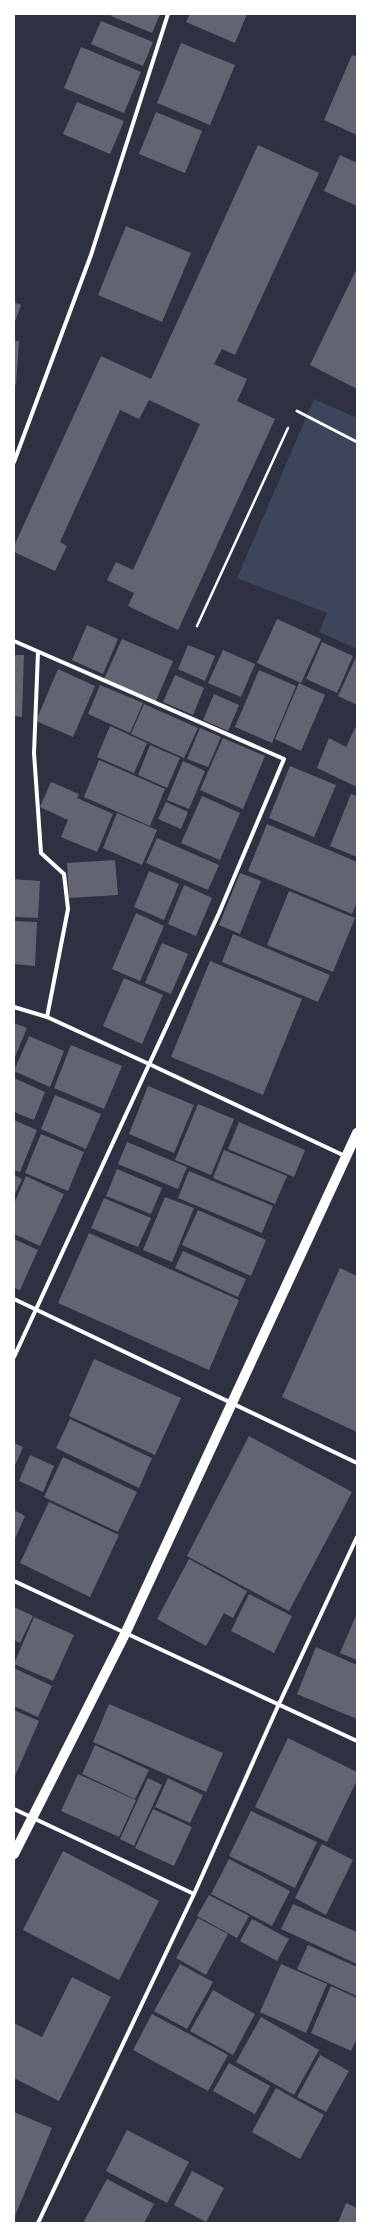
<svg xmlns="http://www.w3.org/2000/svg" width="371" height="2237" font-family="'Titillium Web',sans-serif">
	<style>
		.green { fill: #3c4559 }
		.building { fill: #626471 }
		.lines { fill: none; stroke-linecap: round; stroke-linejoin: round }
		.path { stroke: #fff; stroke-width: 2.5 }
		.service { stroke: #fff; stroke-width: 3 }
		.minor { stroke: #fff; stroke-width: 4 }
		.primary { stroke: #fff; stroke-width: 10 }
	</style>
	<rect width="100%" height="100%" fill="#2d3142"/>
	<path class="green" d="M 314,399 L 357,418 L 357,649 L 319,632 L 327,613 L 237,578 Z"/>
	<path class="building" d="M 112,14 L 160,14 L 152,33 L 111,16 Z
		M 190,14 L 247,14 L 235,43 L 186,22 Z
		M 101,21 L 153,42 L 143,66 L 91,44 Z
		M 181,43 L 235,65 L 210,125 L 157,103 Z
		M 81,47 L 141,72 L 124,113 L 64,88 Z
		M 352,55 L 357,57 L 357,135 L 324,120 Z
		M 77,102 L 124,121 L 110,154 L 63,134 Z
		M 156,112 L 202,131 L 185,173 L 139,154 Z
		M 258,145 L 319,173 L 235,355 L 222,349 L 214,364 L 247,379 L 237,401 L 275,419 L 178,630 L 128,606 L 134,593 L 107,580 L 116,562 L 133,570 L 200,424 L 149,400 L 139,419 L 120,410 L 60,542 L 67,546 L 55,571 L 14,552 L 14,546 L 101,356 L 151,379 Z
		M 340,155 L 357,163 L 357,206 L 324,191 Z
		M 126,226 L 191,253 L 162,322 L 98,295 Z
		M 357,268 L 357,389 L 310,365 Z
		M 14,302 L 21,305 L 14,324 Z
		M 14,341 L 19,341 L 16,385 L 14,385 Z
		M 277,619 L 321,639 L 301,683 L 257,663 Z
		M 87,625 L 118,639 L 103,674 L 72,660 Z
		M 122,639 L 173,661 L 156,701 L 104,679 Z
		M 322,642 L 353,656 L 337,693 L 306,679 Z
		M 188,645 L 215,656 L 205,681 L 178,669 Z
		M 223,650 L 255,664 L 241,697 L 208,683 Z
		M 14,655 L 24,655 L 22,717 L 14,716 Z
		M 357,655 L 357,705 L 338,696 Z
		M 58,669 L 95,686 L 73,737 L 36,721 Z
		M 259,670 L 296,686 L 272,743 L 235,727 Z
		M 175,675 L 204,688 L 193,715 L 163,702 Z
		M 299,683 L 325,695 L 301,751 L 275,739 Z
		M 100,685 L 143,703 L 130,733 L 88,714 Z
		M 214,694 L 239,705 L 228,731 L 203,720 Z
		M 144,704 L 198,728 L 184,758 L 131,734 Z
		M 357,724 L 357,787 L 317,768 L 329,738 L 346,747 Z
		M 110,726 L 147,743 L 134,773 L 97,757 Z
		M 200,728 L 221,737 L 208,767 L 187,759 Z
		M 223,738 L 265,756 L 243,809 L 200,790 Z
		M 150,745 L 180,758 L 167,788 L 138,775 Z
		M 99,760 L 165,789 L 150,826 L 84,797 Z
		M 183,761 L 205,771 L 189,809 L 167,800 Z
		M 290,766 L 336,785 L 314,837 L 269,818 Z
		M 51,782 L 79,794 L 77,798 L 113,814 L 97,852 L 61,837 L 68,820 L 40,807 Z
		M 351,794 L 357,796 L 357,857 L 330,846 Z
		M 202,796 L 240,813 L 220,860 L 181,843 Z
		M 166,802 L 188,812 L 181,829 L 158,819 Z
		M 117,813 L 157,830 L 142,865 L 103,848 Z
		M 267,824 L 357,862 L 357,902 L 352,914 L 248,871 Z
		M 157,838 L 219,865 L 208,890 L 146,863 Z
		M 115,860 L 118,895 L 69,898 L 67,863 Z
		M 149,871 L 179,884 L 164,920 L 134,907 Z
		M 240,873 L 261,881 L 240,934 L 219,925 Z
		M 14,879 L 40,881 L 38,918 L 14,917 Z
		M 184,885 L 212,898 L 196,936 L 168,924 Z
		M 289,891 L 355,918 L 333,972 L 267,945 Z
		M 136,913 L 164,926 L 140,981 L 112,969 Z
		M 14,921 L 37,922 L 35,966 L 14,964 Z
		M 233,934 L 330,975 L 318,1002 L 222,962 Z
		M 162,943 L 188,954 L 171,994 L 145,983 Z
		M 210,961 L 302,999 L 263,1095 L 171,1057 Z
		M 124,978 L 163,995 L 142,1044 L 103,1026 Z
		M 14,1023 L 27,1028 L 14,1059 Z
		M 29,1036 L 64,1051 L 50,1087 L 14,1071 Z
		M 71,1045 L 122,1066 L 104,1109 L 54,1088 Z
		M 14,1078 L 45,1092 L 34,1120 L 14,1112 Z
		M 148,1086 L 194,1105 L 174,1153 L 129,1134 Z
		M 55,1095 L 101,1114 L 86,1149 L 41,1129 Z
		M 198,1104 L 234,1119 L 211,1175 L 175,1160 Z
		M 14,1120 L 37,1130 L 20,1172 L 14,1170 Z
		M 239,1122 L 305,1150 L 294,1177 L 228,1149 Z
		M 41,1134 L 84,1152 L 68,1191 L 25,1173 Z
		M 127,1142 L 187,1167 L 178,1189 L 118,1164 Z
		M 224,1150 L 287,1176 L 275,1204 L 213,1178 Z
		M 117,1169 L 162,1188 L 151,1214 L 106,1196 Z
		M 189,1171 L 273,1206 L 262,1233 L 178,1198 Z
		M 14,1175 L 22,1179 L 14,1196 Z
		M 26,1176 L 64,1194 L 40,1246 L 14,1234 L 14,1204 Z
		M 165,1197 L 194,1208 L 172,1262 L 143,1250 Z
		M 104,1198 L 151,1218 L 138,1247 L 91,1228 Z
		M 198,1210 L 266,1240 L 251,1276 L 182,1245 Z
		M 89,1233 L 239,1300 L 209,1370 L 58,1303 Z
		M 14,1239 L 38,1250 L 20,1290 L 14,1288 Z
		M 183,1251 L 246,1279 L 238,1297 L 175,1268 Z
		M 340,1268 L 357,1276 L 357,1432 L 282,1397 Z
		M 94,1359 L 181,1398 L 155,1455 L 69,1416 Z
		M 70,1419 L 152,1458 L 139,1488 L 56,1448 Z
		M 249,1436 L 352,1492 L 289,1611 L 187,1556 Z
		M 14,1443 L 23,1447 L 14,1468 Z
		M 30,1455 L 54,1466 L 43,1492 L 19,1481 Z
		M 63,1457 L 137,1492 L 118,1532 L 44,1497 Z
		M 49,1502 L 119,1535 L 90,1597 L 20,1563 Z
		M 14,1510 L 25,1516 L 14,1541 Z
		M 189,1559 L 247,1591 L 233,1618 L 224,1613 L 206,1646 L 157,1619 Z
		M 249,1594 L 292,1616 L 274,1653 L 231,1631 Z
		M 14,1607 L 33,1616 L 20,1643 L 14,1640 Z
		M 357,1613 L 357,1660 L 340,1653 Z
		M 34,1617 L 74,1635 L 53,1681 L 14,1664 Z
		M 316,1647 L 357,1665 L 357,1719 L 297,1694 Z
		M 14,1668 L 52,1686 L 38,1717 L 14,1706 Z
		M 109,1704 L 223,1753 L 206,1792 L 93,1742 Z
		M 14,1710 L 39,1721 L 14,1778 Z
		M 288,1738 L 357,1772 L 357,1780 L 327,1842 L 255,1807 Z
		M 95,1745 L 149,1770 L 135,1799 L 82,1774 Z
		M 78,1774 L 136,1800 L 119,1837 L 61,1811 Z
		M 148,1778 L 162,1785 L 134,1846 L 120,1839 Z
		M 168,1778 L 203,1795 L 190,1823 L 155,1807 Z
		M 153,1809 L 192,1827 L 174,1866 L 135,1848 Z
		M 251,1811 L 317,1842 L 295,1888 L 229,1856 Z
		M 322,1844 L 353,1860 L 326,1915 L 295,1898 Z
		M 63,1851 L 159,1901 L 119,1980 L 23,1930 Z
		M 229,1859 L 290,1891 L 272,1926 L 211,1894 Z
		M 209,1895 L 249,1916 L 237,1938 L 197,1916 Z
		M 293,1904 L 357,1932 L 357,1964 L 281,1929 Z
		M 198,1918 L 228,1934 L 206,1975 L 176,1958 Z
		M 252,1919 L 289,1939 L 277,1961 L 240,1941 Z
		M 308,1945 L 357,1967 L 357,1996 L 297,1969 Z
		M 180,1964 L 213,1982 L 187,2029 L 154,2011 Z
		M 281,1964 L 327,1984 L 306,2033 L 260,2012 Z
		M 72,1977 L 111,1997 L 59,2101 L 14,2078 L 14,2023 L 42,2037 Z
		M 331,1986 L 357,1998 L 357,2038 L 351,2051 L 311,2033 Z
		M 213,1990 L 255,2014 L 233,2055 L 190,2031 Z
		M 152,2014 L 228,2055 L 208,2091 L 133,2050 Z
		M 261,2017 L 319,2050 L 294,2095 L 236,2062 Z
		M 320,2055 L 349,2071 L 326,2112 L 297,2097 Z
		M 229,2063 L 270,2086 L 255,2114 L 213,2091 Z
		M 276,2088 L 324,2115 L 300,2159 L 252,2132 Z
		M 14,2112 L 52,2128 L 14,2218 Z
		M 127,2130 L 189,2162 L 167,2203 L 106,2171 Z
		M 192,2171 L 224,2188 L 206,2222 L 174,2205 Z
		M 107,2179 L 154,2204 L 144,2223 L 83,2223 Z
		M 346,2203 L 357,2208 L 357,2223 L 338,2223 Z"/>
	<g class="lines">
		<path class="path" d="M 197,626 L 288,428"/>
		<path class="service" d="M 297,411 L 357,442"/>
		<path class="minor" d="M 14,462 L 91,255 L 168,14
			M 14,641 L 284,759 L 219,913 L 14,1357
			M 38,652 L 34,753 L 41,853 L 64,874 L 68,909 L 47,1017
			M 14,1007 L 47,1017 L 149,1064 L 345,1156
			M 14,1299 L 357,1463
			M 14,1581 L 357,1741
			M 14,1809 L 194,1894
			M 38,2223 L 194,1894 L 278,1706 L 357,1537"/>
		<path class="primary" d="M 14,1854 L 125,1634 L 357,1133"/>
	</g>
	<rect width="371" height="2237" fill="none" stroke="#ffffff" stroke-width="30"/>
</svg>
